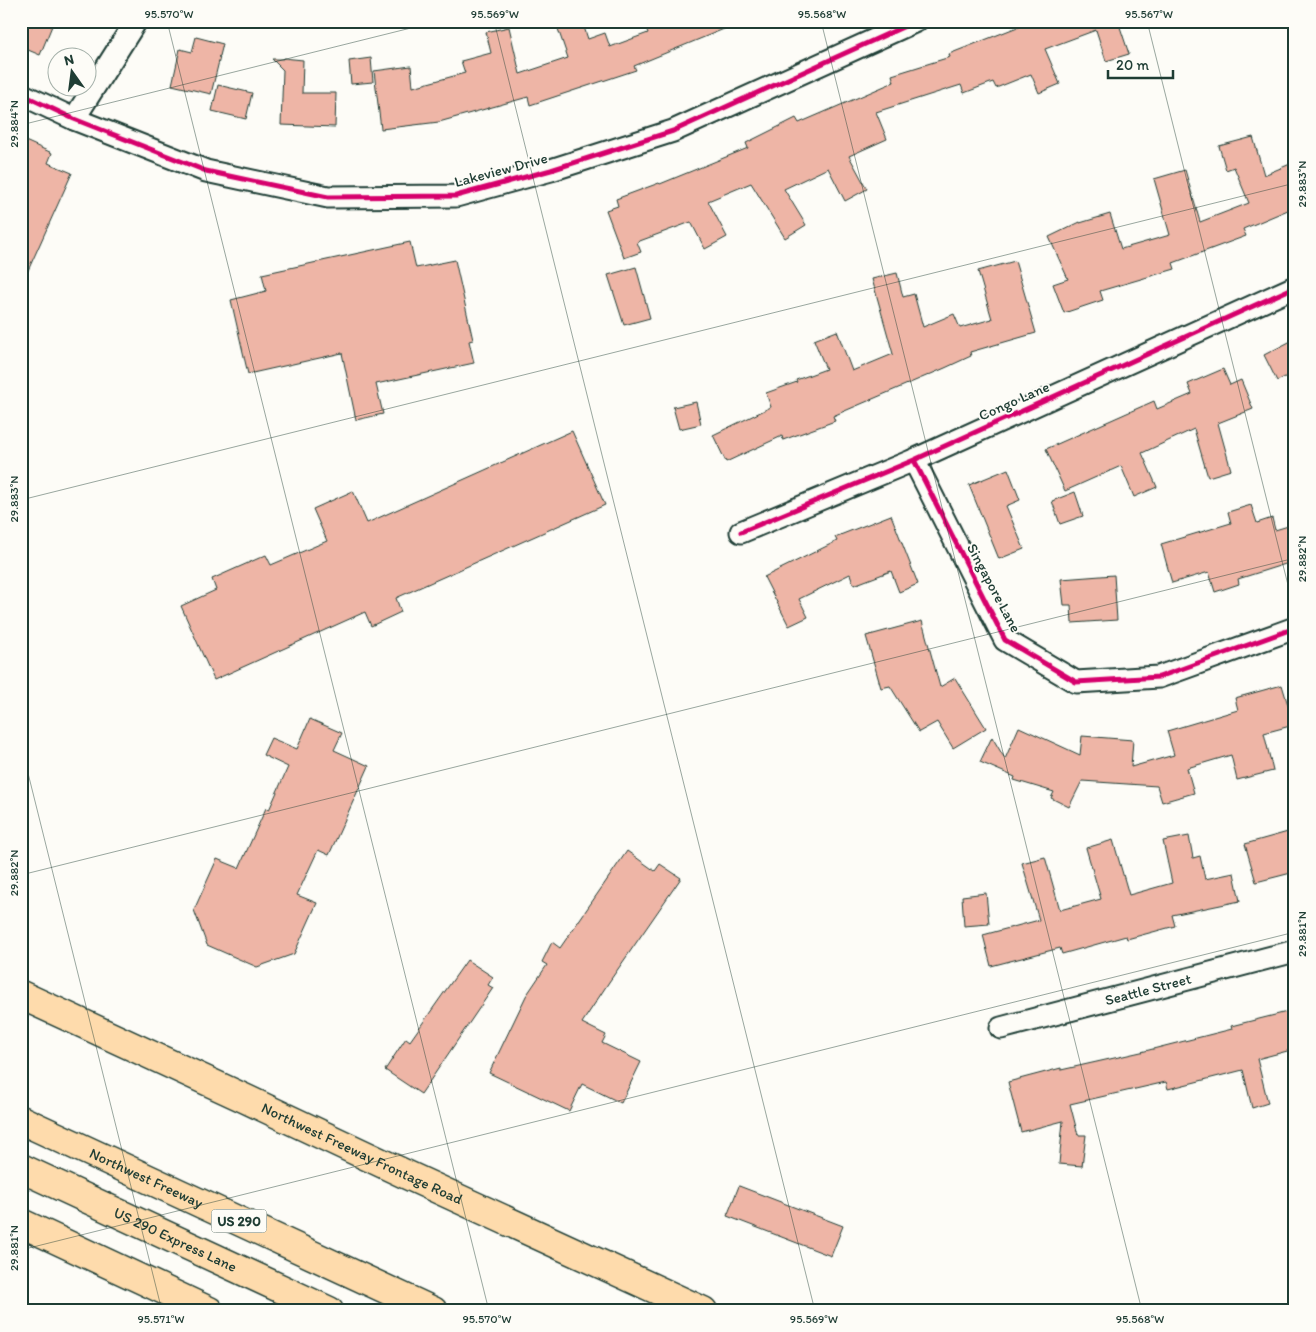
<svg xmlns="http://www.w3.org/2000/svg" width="1316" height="1332" font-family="Itim,sans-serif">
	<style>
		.building { fill: #eeb5a6; stroke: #1f3d34 }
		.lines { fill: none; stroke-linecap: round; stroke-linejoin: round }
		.minor-casing { stroke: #1f3d34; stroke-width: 25 }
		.major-casing { stroke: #1f3d34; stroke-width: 31 }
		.highway-casing { stroke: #1f3d34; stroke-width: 31 }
		.minor { stroke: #fdfcf7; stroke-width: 21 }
		.major { stroke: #fedbac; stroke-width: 28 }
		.highway { stroke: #fedbac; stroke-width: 28 }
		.cycleway-casing { stroke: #fdfcf7; stroke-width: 8 }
		.cycleway { stroke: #d6006c; stroke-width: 5 }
		.ticks { fill: none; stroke: #1f3d34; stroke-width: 1; stroke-opacity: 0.45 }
		.labels { text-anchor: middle; stroke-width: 4; stroke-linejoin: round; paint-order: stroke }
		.shield { fill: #fdfcf7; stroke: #62766e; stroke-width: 1 }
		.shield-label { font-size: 14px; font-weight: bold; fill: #1f3d34 }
		.street-label { font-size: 15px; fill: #1f3d34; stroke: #fdfcf7 }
		.neatline { fill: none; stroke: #1f3d34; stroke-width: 2 }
		.ticks-label { font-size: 12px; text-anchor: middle; fill: #1f3d34 }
	</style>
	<rect width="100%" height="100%" fill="#fdfcf7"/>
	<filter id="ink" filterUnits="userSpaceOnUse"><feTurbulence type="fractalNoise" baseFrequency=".02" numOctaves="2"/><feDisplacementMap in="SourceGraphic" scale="10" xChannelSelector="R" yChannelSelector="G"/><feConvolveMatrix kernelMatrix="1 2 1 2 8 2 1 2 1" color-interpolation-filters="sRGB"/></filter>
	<g filter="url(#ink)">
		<path class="building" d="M 21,21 L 54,21 L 40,55 L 21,47 Z
			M 570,21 L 582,21 L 588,39 L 605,33 L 610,47 L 648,33 L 645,26 L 658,21 L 741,22 L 634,66 L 636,70 L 530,105 L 528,97 L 439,122 L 381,129 L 374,71 L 411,66 L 413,87 L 465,73 L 461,61 L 491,53 L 486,32 L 509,27 L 520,74 L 568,58 L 557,26 Z
			M 1018,21 L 1118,21 L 1129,54 L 1106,61 L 1096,30 L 1045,49 L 1060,84 L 1039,93 L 1031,74 L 996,88 L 993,82 L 964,93 L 961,85 L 876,112 L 887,139 L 849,156 L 867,189 L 845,201 L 828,168 L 784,189 L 806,225 L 785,238 L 751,183 L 708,201 L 727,237 L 705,249 L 691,222 L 637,242 L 641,252 L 624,258 L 606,210 L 618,206 L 616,199 L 659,183 L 660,184 L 748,148 L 746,143 L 796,118 L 799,123 L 894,82 L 892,75 L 950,57 L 949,54 L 1020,26 Z
			M 196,37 L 223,44 L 220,56 L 218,57 L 220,57 L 211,94 L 172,85 L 180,49 L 192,52 Z
			M 283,58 L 303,60 L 302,93 L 336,93 L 335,127 L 281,125 L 283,70 L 272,59 L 283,59 Z
			M 371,58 L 373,82 L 351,84 L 349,61 Z
			M 218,85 L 252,93 L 246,119 L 212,111 Z
			M 1253,137 L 1264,175 L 1295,162 L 1295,207 L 1243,229 L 1246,236 L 1173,263 L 1175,269 L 1100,291 L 1103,300 L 1064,313 L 1053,284 L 1068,279 L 1049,237 L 1080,222 L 1080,223 L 1110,214 L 1121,249 L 1170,235 L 1154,179 L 1185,170 L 1200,222 L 1249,203 L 1234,167 L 1226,170 L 1219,146 Z
			M 21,139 L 52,153 L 48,163 L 72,173 L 21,286 Z
			M 410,242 L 416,268 L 455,260 L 473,340 L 469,341 L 474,363 L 376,384 L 383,414 L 356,420 L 342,353 L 248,374 L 231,300 L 266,291 L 262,274 Z
			M 1015,261 L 1036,333 L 970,352 L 971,356 L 945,368 L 833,416 L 835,421 L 783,440 L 782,436 L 726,462 L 713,435 L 771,407 L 766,393 L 797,382 L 796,380 L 826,369 L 814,340 L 837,331 L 852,371 L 893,354 L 872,279 L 897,273 L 903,297 L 914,294 L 923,327 L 954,314 L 960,328 L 992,319 L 978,271 Z
			M 636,267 L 650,318 L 624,325 L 608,275 Z
			M 1295,339 L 1295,372 L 1277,381 L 1264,355 Z
			M 1223,369 L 1230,385 L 1241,380 L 1253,409 L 1218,423 L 1231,470 L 1208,477 L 1194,429 L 1142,453 L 1157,487 L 1134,497 L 1121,466 L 1065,491 L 1046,449 L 1154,401 L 1157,409 L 1192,394 L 1188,384 Z
			M 696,402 L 701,424 L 679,429 L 673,407 Z
			M 572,431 L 605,505 L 396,598 L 401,612 L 371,626 L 365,612 L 214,680 L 181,606 L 216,590 L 212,579 L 266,555 L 271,565 L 327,541 L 313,509 L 353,491 L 367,523 Z
			M 1008,469 L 1020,500 L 1006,506 L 1024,549 L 999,559 L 969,485 Z
			M 1075,492 L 1083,516 L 1060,524 L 1052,501 Z
			M 1251,505 L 1257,523 L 1272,518 L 1275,530 L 1295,524 L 1295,561 L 1238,579 L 1239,584 L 1215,592 L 1209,572 L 1172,583 L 1161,544 L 1231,523 L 1228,512 Z
			M 891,515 L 918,584 L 899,592 L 891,571 L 854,585 L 850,574 L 799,599 L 808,617 L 789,626 L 764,577 L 837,541 L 835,537 Z
			M 1114,575 L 1117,620 L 1072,623 L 1071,605 L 1064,605 L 1061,579 Z
			M 922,621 L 940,687 L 955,678 L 986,728 L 953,748 L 937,722 L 919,732 L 890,686 L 881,688 L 866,636 Z
			M 1282,685 L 1294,725 L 1264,733 L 1273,771 L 1237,780 L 1231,755 L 1187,768 L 1194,793 L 1162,802 L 1157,786 L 1082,781 L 1069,807 L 1051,798 L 1054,792 L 1014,780 L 1015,777 L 980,762 L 992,737 L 1005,759 L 1019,727 L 1080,755 L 1082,736 L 1133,740 L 1131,767 L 1174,755 L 1167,731 L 1238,710 L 1235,698 Z
			M 310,719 L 342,733 L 334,750 L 369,766 L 329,855 L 318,850 L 297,895 L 317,903 L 294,954 L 257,967 L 207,945 L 194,910 L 217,859 L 239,868 L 266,808 L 269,810 L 288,767 L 263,755 L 271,738 L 297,749 Z
			M 1295,830 L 1295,872 L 1256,882 L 1245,844 Z
			M 1189,836 L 1193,858 L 1200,856 L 1205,879 L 1234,873 L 1240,901 L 1172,915 L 1175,926 L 1127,939 L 1126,936 L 1062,954 L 1060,948 L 991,966 L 983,935 L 1039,920 L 1022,863 L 1045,857 L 1060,910 L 1101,899 L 1086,848 L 1113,840 L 1129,895 L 1172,883 L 1163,841 Z
			M 627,851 L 655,871 L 660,864 L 681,878 L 609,982 L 582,1023 L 606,1035 L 602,1043 L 641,1062 L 621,1103 L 582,1084 L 569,1111 L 489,1073 L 526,996 L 547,965 L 542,962 L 552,942 L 560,948 Z
			M 986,893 L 989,924 L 964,926 L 962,896 Z
			M 467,960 L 493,977 L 488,985 L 493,988 L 421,1094 L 385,1070 L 406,1038 L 410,1041 Z
			M 1287,1012 L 1295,1042 L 1295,1049 L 1257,1059 L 1268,1103 L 1252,1108 L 1243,1070 L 1168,1089 L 1166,1082 L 1070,1104 L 1078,1135 L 1086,1135 L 1082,1166 L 1059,1164 L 1063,1121 L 1021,1132 L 1008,1082 L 1061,1068 L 1061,1070 L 1141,1052 L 1232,1029 L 1231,1026 Z
			M 739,1186 L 843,1226 L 831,1256 L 727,1216 Z"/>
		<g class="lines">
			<defs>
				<g id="minor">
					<path d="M 21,94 L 74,119 L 206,171 L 328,197 L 456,196 L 551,170 L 673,131 L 916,21"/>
					<path d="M 74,119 L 136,21"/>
					<path d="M 914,460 L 1005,640 L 1076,682 L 1159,677 L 1295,628"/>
					<path d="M 741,532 L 914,460 L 1295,287"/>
					<path id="s1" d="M 1001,1028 L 1295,951"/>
				</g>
				<g id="major">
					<path id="s2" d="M 21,995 L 246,1099 L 405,1174 L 703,1311"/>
				</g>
				<g id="highway">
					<path id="s3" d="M 21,1120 L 433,1311"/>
					<path id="s4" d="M 21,1168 L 329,1311"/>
					<path d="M 21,1223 L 209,1311"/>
				</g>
			</defs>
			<use href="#minor" class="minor-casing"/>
			<use href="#major" class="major-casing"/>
			<use href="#highway" class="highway-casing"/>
			<use href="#minor" class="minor"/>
			<use href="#major" class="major"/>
			<use href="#highway" class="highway"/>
			<defs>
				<path id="cycleway" d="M 21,94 L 74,119 L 206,171 L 328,197 L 456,196 L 551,170 L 673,131 L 916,21
					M 914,460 L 1005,640 L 1076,682 L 1159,677 L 1295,628
					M 741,532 L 914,460 L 1295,287"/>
			</defs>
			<use href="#cycleway" class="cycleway-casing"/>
			<use href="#cycleway" class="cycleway"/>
		</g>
	</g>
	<path class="ticks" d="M 167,21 L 489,1311M 494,21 L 815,1311M 821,21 L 1142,1311M 1147,21 L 1295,613M 21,125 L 439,21M 21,500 L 1295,183M 21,745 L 162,1311M 21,875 L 1295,558M 21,1250 L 1295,932M 1280,1311 L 1295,1307"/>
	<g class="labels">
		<rect class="shield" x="211.5" y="1209.5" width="55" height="23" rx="4"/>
		<g class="shield-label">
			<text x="239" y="1226">US 290</text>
		</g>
		<g class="street-label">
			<text transform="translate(501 170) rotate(-15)" y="5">Lakeview Drive</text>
			<text transform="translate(1014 401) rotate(-24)" y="5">Congo Lane</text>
			<text transform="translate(994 588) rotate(62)" y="5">Singapore Lane</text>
			<text dy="5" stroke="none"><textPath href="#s1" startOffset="152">Seattle Street</textPath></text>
			<text dy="5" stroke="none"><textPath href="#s2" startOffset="376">Northwest Freeway Frontage Road</textPath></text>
			<text dy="5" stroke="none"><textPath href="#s3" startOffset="138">Northwest Freeway</textPath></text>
			<text dy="5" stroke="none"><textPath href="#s4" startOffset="170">US 290 Express Lane</textPath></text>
		</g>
	</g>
	<rect width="1316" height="1332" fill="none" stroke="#fdfcf7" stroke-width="55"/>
	<g transform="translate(72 72) rotate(346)"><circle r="24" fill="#fdfcf7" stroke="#a4b0a9"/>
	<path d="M0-4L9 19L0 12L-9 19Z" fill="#1f3d34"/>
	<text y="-8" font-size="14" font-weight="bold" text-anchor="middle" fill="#1f3d34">N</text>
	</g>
	<path d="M1108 70v8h65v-8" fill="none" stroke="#1f3d34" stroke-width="2.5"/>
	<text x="1116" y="70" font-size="15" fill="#1f3d34" stroke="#fdfcf7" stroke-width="4" paint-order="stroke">20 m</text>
	<rect x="28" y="28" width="1260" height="1276" class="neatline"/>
	<g class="ticks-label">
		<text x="169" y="18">95.570°W</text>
		<text x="495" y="18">95.569°W</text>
		<text x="822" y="18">95.568°W</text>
		<text x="1149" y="18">95.567°W</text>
		<text transform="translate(14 124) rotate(-90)" y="4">29.884°N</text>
		<text transform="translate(1302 184) rotate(-90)" y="4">29.883°N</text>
		<text transform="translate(14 499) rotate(-90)" y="4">29.883°N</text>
		<text transform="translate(1302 559) rotate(-90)" y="4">29.882°N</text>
		<text transform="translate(14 873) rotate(-90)" y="4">29.882°N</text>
		<text transform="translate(1302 934) rotate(-90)" y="4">29.881°N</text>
		<text transform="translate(14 1248) rotate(-90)" y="4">29.881°N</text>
		<text x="161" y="1323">95.571°W</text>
		<text x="487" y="1323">95.570°W</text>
		<text x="814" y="1323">95.569°W</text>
		<text x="1140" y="1323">95.568°W</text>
	</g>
</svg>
